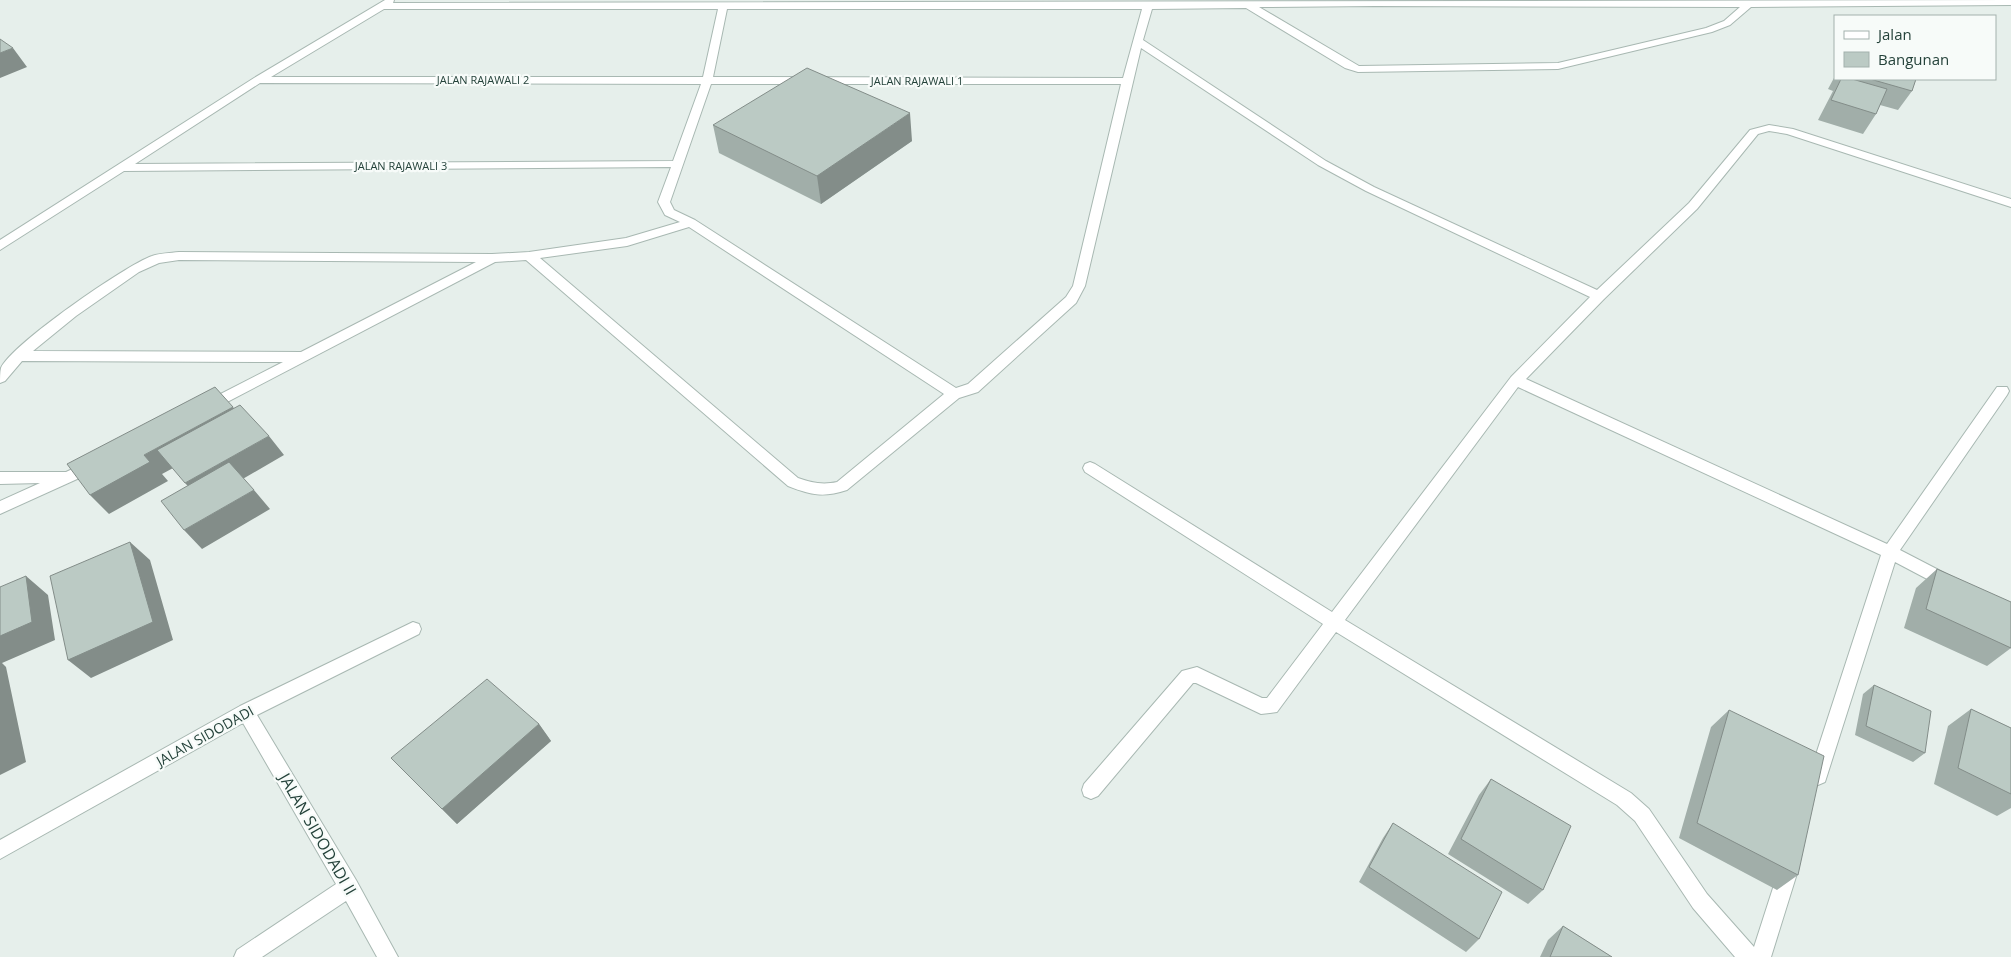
<svg xmlns="http://www.w3.org/2000/svg" width="2011" height="957" font-family="'Open Sans',sans-serif">
	<style>
		.lines { fill: none; stroke-linecap: round; stroke-linejoin: round }
		.minor-casing { stroke: #a8b8b2; stroke-width: 2 }
		.minor { fill: #fff; fill-rule: evenodd }
		.wall { fill: #a1aea9 }
		.shaded-wall { fill: #838d89 }
		.building { fill: #bbcac4; stroke: #838d89 }
		.labels { text-anchor: middle; stroke-width: 4.5; stroke-linejoin: round; paint-order: stroke }
		.far-street-label { font-size: 11px; fill: #24423a; stroke: #f7fbf9 }
		.street-label { font-size: 14px; fill: #24423a; stroke: #f7fbf9 }
		.near-street-label { font-size: 16px; fill: #24423a; stroke: #f7fbf9 }
	</style>
	<rect width="100%" height="100%" fill="#e6efeb"/>
	<g class="lines">
		<defs>
			<path id="minor" d="M 385,0 L 394,0 L 393,3 L 2011,0 L 2011,5 L 1751,7 L 1730,25 L 1712,32 L 1558,69 L 1358,72 L 1345,68 L 1246,8 L 1152,9 L 1143,40 L 1326,161 L 1374,187 L 1597,290 L 1689,203 L 1750,130 L 1769,125 L 1793,129 L 2011,199 L 2011,207 L 1787,134 L 1769,131 L 1758,134 L 1697,209 L 1604,299 L 1526,379 L 1887,544 L 1997,387 L 2007,387 L 2009,391 L 2007,395 L 1900,550 L 1954,578 L 1956,583 L 1954,588 L 1948,590 L 1895,562 L 1825,782 L 1818,785 L 1811,782 L 1809,776 L 1881,555 L 1518,387 L 1345,620 L 1631,793 L 1649,809 L 1707,894 L 1754,947 L 1782,860 L 1789,857 L 1796,860 L 1799,867 L 1771,957 L 1735,957 L 1693,908 L 1635,821 L 1617,805 L 1336,632 L 1277,712 L 1261,714 L 1196,683 L 1193,683 L 1098,796 L 1091,799 L 1084,796 L 1082,790 L 1084,784 L 1182,671 L 1197,667 L 1262,698 L 1267,698 L 1323,624 L 1085,472 L 1083,468 L 1085,464 L 1090,462 L 1095,464 L 1332,612 L 1511,377 L 1590,297 L 1366,191 L 1318,165 L 1141,48 L 1085,286 L 1076,303 L 978,392 L 959,398 L 847,490 C 823,498 811,495 788,486 L 526,260 L 495,262 L 208,412 L 203,411 L 201,407 L 203,403 L 283,362 L 22,361 L 5,381 L 0,383 C 0,378 0,372 1,368 C 12,344 126,265 152,256 C 160,253 170,253 179,252 L 492,254 L 529,252 L 626,238 L 680,222 L 665,215 L 658,202 L 671,167 L 124,171 L 0,250 L 0,240 L 254,78 ZM 1375,6 L 1740,7 L 1724,21 L 1706,28 L 1558,63 L 1359,66 L 1259,7 ZM 384,9 L 718,9 L 703,77 L 271,77 ZM 727,9 L 1142,9 L 1123,78 L 713,77 ZM 260,83 L 701,84 L 673,161 L 135,164 ZM 711,84 L 1121,84 L 1073,286 L 1066,297 L 968,384 L 956,388 L 695,220 L 674,210 L 670,202 ZM 689,227 L 944,394 L 837,482 C 823,485 812,483 798,478 L 540,258 L 627,246 ZM 179,260 L 476,262 L 301,352 L 33,351 L 76,316 L 139,272 L 159,263 Z
				M 92,460 L 97,462 L 99,466 L 97,470 L 0,514 L 0,501 L 40,483 L 0,484 L 0,472 L 66,472 Z
				M 413,622 L 419,624 L 421,629 L 419,634 L 257,715 L 356,880 L 398,957 L 377,957 L 346,901 L 262,957 L 234,957 L 237,950 L 336,884 L 243,723 L 0,859 L 0,840 L 240,706 Z"/>
		</defs>
		<use href="#minor" class="minor-casing"/>
		<use href="#minor" class="minor"/>
	</g>
	<path class="wall" d="M 1835,76 L 1835,79 L 1916,79 L 1912,91 L 1898,110 L 1880,105 L 1876,114 L 1863,134 L 1818,120 L 1833,91 L 1828,89 Z
		M 713,125 L 912,141 L 821,204 L 719,153 Z
		M 1937,569 L 2011,648 L 1987,666 L 1904,628 L 1916,588 Z
		M 1874,685 L 1925,753 L 1913,762 L 1855,735 L 1863,694 Z
		M 1971,709 L 2011,728 L 2011,808 L 1997,816 L 1934,784 L 1948,726 Z
		M 1729,710 L 1798,875 L 1777,890 L 1679,838 L 1711,727 Z
		M 539,724 L 551,741 L 457,824 L 391,758 Z
		M 1491,779 L 1543,890 L 1528,904 L 1448,854 L 1479,795 Z
		M 1393,823 L 1479,939 L 1466,952 L 1359,882 L 1383,838 Z
		M 1563,926 L 1612,957 L 1540,957 L 1548,940 Z"/>
	<path class="shaded-wall" d="M 13,48 L 27,67 L 0,78 L 0,53 Z
		M 910,113 L 912,141 L 821,204 L 817,176 Z
		M 233,407 L 249,427 L 162,474 L 168,481 L 109,514 L 90,495 L 144,455 Z
		M 269,436 L 284,455 L 203,502 L 185,483 Z
		M 254,490 L 270,509 L 202,549 L 184,530 Z
		M 130,542 L 150,560 L 173,640 L 91,678 L 68,660 Z
		M 26,576 L 48,595 L 55,640 L 2,663 L 6,667 L 26,762 L 0,775 L 0,636 Z
		M 539,724 L 551,741 L 457,824 L 442,809 Z"/>
	<path class="building" d="M 0,39 L 13,48 L 0,53 Z
		M 807,68 L 910,113 L 817,176 L 713,125 Z
		M 1841,79 L 1852,79 L 1887,89 L 1876,114 L 1831,100 Z
		M 1870,79 L 1916,79 L 1912,91 Z
		M 215,387 L 233,407 L 144,455 L 150,462 L 90,495 L 67,464 Z
		M 240,405 L 269,436 L 185,483 L 157,450 Z
		M 229,462 L 254,490 L 184,530 L 161,501 Z
		M 130,542 L 153,622 L 68,660 L 50,576 Z
		M 1937,569 L 2011,602 L 2011,648 L 1926,609 Z
		M 26,576 L 32,622 L 0,636 L 0,587 Z
		M 487,679 L 539,724 L 442,809 L 391,758 Z
		M 1874,685 L 1931,711 L 1925,753 L 1866,726 Z
		M 1971,709 L 2011,728 L 2011,794 L 1958,768 Z
		M 1729,710 L 1824,756 L 1798,875 L 1697,823 Z
		M 1491,779 L 1571,826 L 1543,890 L 1461,839 Z
		M 1393,823 L 1502,892 L 1479,939 L 1369,867 Z
		M 1563,926 L 1612,957 L 1550,957 Z"/>
	<g class="labels">
		<g class="far-street-label">
			<text x="483" y="84">JALAN RAJAWALI 2</text>
			<text x="917" y="85">JALAN RAJAWALI 1</text>
			<text x="401" y="170">JALAN RAJAWALI 3</text>
		</g>
		<g class="street-label">
			<text transform="translate(205 736) rotate(-29)" y="5">JALAN SIDODADI</text>
		</g>
		<g class="near-street-label">
			<text transform="translate(318 834) rotate(60)" y="6">JALAN SIDODADI II</text>
		</g>
	</g>
	<rect x="1834" y="15" width="162" height="65" fill="#f7fbf9" stroke="#a3b1ad"/>
	<rect x="1844" y="31" width="25" height="8" fill="#ffffff" stroke="#a3b1ad"/>
	<text x="1878" y="40" font-size="15" fill="#24423a">Jalan</text>
	<rect x="1844" y="52" width="25" height="15" fill="#bbcac4" stroke="#a3b1ad"/>
	<text x="1878" y="65" font-size="15" fill="#24423a">Bangunan</text>
</svg>
